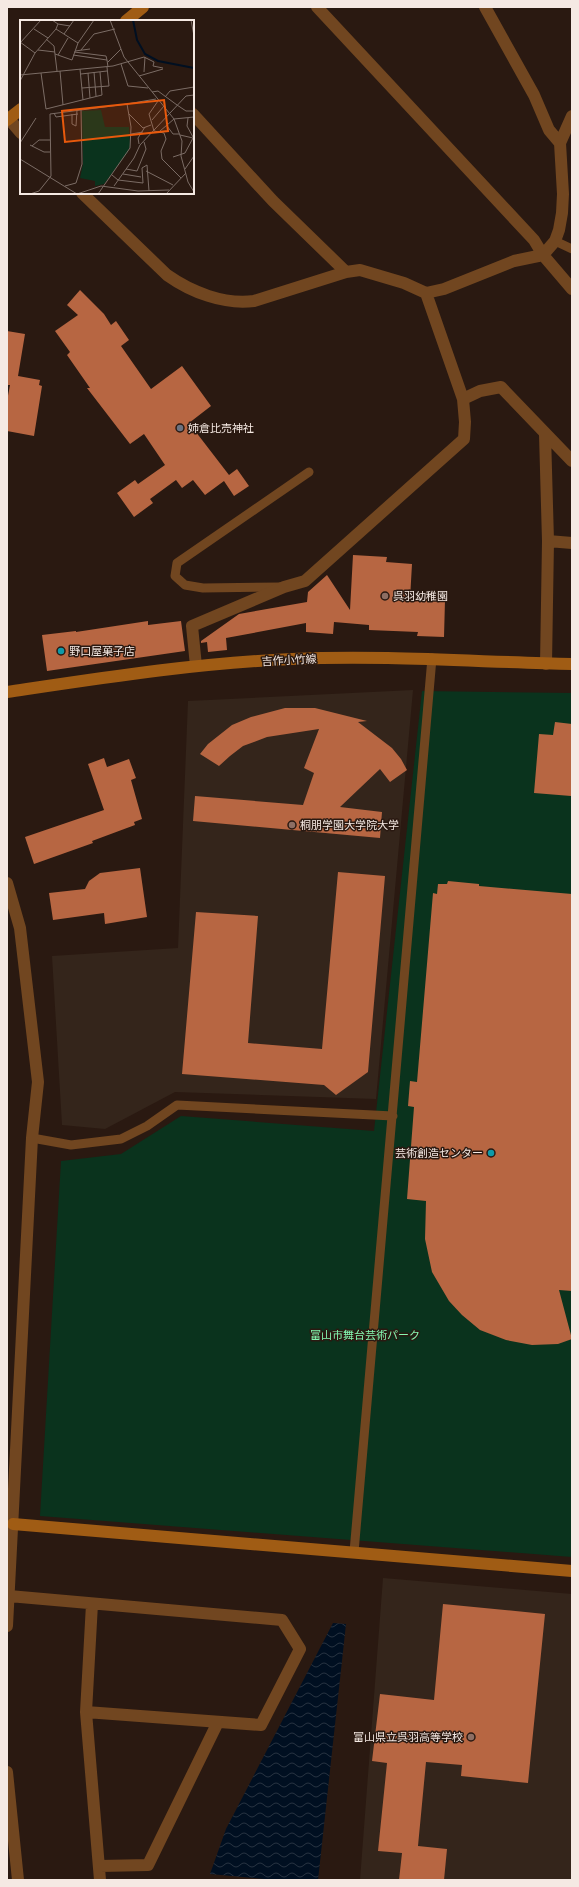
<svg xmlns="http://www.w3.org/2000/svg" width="579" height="1887" font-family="'Nunito Sans','Noto Sans JP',sans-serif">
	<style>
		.education { fill: #34251b }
		.green { fill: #0a331d }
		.water { fill: url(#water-waves) }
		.building { fill: #b76642 }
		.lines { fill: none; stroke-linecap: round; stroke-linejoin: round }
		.lane { stroke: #714620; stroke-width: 9 }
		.street { stroke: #714620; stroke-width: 12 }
		.secondary { stroke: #a05c14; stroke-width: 12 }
		.worship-dot { fill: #6b7280; stroke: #2a1911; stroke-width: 1.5 }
		.education-dot { fill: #8d6e63; stroke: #2a1911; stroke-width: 1.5 }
		.culture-dot { fill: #0f9aa8; stroke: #2a1911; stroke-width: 1.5 }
		.labels { text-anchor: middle; stroke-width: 3; stroke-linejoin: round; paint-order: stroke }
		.poi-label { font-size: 11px; fill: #f5e9e3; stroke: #2a1911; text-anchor: start }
		.street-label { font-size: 11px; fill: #f5e9e3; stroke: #2a1911 }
		.park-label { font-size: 11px; fill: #85f9b2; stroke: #2a1911 }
		.inset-river { fill: none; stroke: #000f21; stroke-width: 2 }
		.inset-road { fill: none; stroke: #7b6c65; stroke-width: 1 }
		.view { fill: #e8590c; fill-opacity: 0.15; stroke: #e8590c; stroke-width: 2 }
		.inset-edge { fill: none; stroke: #f5e9e3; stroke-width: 2 }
	</style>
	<defs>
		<pattern id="water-waves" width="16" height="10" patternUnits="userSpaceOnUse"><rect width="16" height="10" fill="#000f21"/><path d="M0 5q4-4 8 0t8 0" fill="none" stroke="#263241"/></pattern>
	</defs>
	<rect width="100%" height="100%" fill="#2a1911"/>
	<path class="education" d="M 413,690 L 376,1099 L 175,1092 L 105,1129 L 62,1125 L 52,956 L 178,948 L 188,701 Z
		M 383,1578 L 572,1594 L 572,1880 L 360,1880 Z"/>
	<path class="green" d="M 422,691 L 572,693 L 572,1557 L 40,1516 L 61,1161 L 121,1154 L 181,1116 L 374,1131 Z"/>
	<path class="water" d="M 333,1623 L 346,1624 L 318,1880 L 275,1880 L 210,1874 L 226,1829 Z"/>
	<path class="building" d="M 80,290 L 104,314 L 111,325 L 116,321 L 129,340 L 121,346 L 151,389 L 182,366 L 211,406 L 189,423 L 229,475 L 237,469 L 249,486 L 234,496 L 224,481 L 205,495 L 193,480 L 182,488 L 176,480 L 150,499 L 153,503 L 134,517 L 117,493 L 135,480 L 138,484 L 165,465 L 144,434 L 130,444 L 87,388 L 90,388 L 67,355 L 70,352 L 55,331 L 78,315 L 67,305 Z
		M 7,331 L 25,334 L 18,376 L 40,380 L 39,385 L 42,386 L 34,436 L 7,431 L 7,401 L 10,385 L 7,385 Z
		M 353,555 L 387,557 L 386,562 L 412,564 L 410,599 L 445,600 L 444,637 L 417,636 L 418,632 L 369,630 L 369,625 L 334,622 L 333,634 L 306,632 L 306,623 L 226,638 L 227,650 L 208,652 L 207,642 L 201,643 L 201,641 L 239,614 L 307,602 L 308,592 L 327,575 L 350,610 Z
		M 148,621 L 148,625 L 181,621 L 185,651 L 47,671 L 42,635 L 76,631 L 76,632 Z
		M 285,708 L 315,708 L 367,721 L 358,722 L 392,748 L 401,759 L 407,770 L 390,782 L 380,769 L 340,807 L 382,812 L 380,838 L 193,821 L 195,796 L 303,805 L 314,773 L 304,768 L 319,729 L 267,737 L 243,746 L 230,756 L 219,766 L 200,754 L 208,744 L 232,725 L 251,717 Z
		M 555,722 L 572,724 L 571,796 L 534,793 L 539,734 L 553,735 Z
		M 104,758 L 107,767 L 129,759 L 136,778 L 131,780 L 142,819 L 134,822 L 135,825 L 92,841 L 93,843 L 34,864 L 25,837 L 104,810 L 88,764 Z
		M 140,868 L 147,917 L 105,924 L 104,913 L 53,920 L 49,893 L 85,889 L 89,881 L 100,873 Z
		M 338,872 L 385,876 L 368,1072 L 336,1095 L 324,1085 L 182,1074 L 196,912 L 258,916 L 248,1043 L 322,1049 Z
		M 448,881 L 479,884 L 479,886 L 572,894 L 572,1291 L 559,1290 L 572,1339 L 558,1344 L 532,1345 L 506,1340 L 480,1330 L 462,1315 L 449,1301 L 432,1272 L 425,1239 L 426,1201 L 407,1199 L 414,1107 L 408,1106 L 410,1081 L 417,1082 L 433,893 L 437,894 L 438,884 L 447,884 Z
		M 443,1604 L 545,1614 L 528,1783 L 461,1776 L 462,1765 L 426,1762 L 418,1846 L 447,1849 L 444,1880 L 399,1880 L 402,1853 L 378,1851 L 387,1763 L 372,1761 L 380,1694 L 434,1700 Z"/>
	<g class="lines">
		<path class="lane" d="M 555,241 L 572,249
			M 281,587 L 203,588 L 185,585 L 175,576 L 177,563 L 309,472
			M 32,1138 L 71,1145 L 121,1139 L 147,1126 L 177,1105 L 393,1116
			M 354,1552 L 432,658"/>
		<path class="street" d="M 317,7 L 534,240 L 543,255 L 572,289
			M 485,7 L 534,95 L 549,130 L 560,143
			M 193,114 L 273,201 L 346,272
			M 9,119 L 21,133
			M 82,193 L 167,275 C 191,292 224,305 254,301 L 346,272 L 360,270 L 404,283 L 426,293 L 444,289 L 514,261 L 543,255 L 555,241 L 559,230 L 562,213 L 563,194 L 560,143 L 572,116
			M 463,399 L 480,391 L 501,387 L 572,461
			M 545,434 L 548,541 L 546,664
			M 548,541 L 572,543
			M 196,666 L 192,626 L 284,587 L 305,581 L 464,439 L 465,422 L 463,399 L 426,293
			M 7,883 L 20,928 L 38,1082 L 32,1138 L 7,1626
			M 9,1596 L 282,1620 L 300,1649 L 261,1725 L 86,1712
			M 92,1604 L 86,1712 L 100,1880
			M 7,1772 L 18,1880
			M 100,1866 L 148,1865 L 218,1722"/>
		<path class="secondary" d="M 126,21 L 143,7
			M 7,120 L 21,109
			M 7,692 C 101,678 196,663 292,659 C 385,655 478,662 572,664
			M 13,1524 L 572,1571"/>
	</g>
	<circle class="worship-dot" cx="180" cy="428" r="4"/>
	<g class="education-dot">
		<circle cx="385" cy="596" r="4"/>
		<circle cx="292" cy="825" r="4"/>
		<circle cx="471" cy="1737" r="4"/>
	</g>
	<g class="culture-dot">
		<circle cx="61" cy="651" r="4"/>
		<circle cx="491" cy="1153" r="4"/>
	</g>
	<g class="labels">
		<g class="poi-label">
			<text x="188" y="432">姉倉比売神社</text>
			<text x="393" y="600">呉羽幼稚園</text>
			<text x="69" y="655">野口屋菓子店</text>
			<text x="300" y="829">桐朋学園大学院大学</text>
			<text x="483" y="1157" text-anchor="end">芸術創造センター</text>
			<text x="463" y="1741" text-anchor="end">富山県立呉羽高等学校</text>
		</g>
		<g class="street-label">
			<text transform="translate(289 660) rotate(-3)" y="4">吉作小竹線</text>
		</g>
		<g class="park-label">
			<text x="365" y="1339">富山市舞台芸術パーク</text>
		</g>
	</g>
	<g transform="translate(20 20)">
		<rect width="174" height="174" fill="#2a1911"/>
		<path d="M 81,90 L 85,107 L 109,107 L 110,125 L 108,132 L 84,164 L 75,166 L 75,161 L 60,158 L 63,144 L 62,91 Z" fill="#0a331d"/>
		<path class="inset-river" d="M 113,0 L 117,20 L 125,34 L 138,41 L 174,48"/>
		<path class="inset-road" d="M 90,0 L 104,37 L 154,99 L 162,121 L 161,136 L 168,162 L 174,172M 171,0 L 174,16M 38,4 L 50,6M 14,9 L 28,18M 36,9 L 58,23 L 74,0M 44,14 L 54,0M 26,19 L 34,26 L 37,51M 0,22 L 15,33M 0,23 L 21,0M 18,30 L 35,32M 61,30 L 74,14 L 95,9M 55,31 L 70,29M 54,32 L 86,36 L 87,40M 35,34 L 52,40 L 58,23M 38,35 L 48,18M 53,35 L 87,40 L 88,47M 88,42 L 101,29M 101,44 L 108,66 L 128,68M 60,49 L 63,80M 40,51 L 43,85M 74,52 L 76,76M 124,52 L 125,37M 21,53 L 26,89 L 82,75 L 80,52M 68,53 L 70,78M 61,54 L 87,51M 0,55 L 93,46 L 124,37 L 134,42 L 133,46 L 143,48M 119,56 L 143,49M 0,61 L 15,33 L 36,9 L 38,4 L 32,0M 62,68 L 89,66 L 87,47M 132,72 L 138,71 L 157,85M 145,77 L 150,71 L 174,67M 157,85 L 166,91 L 174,91M 34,93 L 36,97 L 58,94M 52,94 L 52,104 L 56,106 L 57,90M 109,94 L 123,108 L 131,105M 168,98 L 167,106 L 173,117M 154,99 L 174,97M 132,100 L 144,86M 147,106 L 153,114 L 159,114M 134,111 L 144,113 L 146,119 L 141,131 L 142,139 L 161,158M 134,111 L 129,94 L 138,81M 140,111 L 154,99M 111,114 L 123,112M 0,123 L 16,98M 119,124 L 118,118 L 125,107M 10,125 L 24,132 L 30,132M 12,126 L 19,120 L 30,120M 153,137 L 165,133 L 173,118 L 160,115M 0,139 L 57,174M 127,145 L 129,171M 106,149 L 117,151 L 126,129 L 124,122M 165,149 L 174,136M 126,151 L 153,165M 103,154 L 121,157M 92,155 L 98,160 L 123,163 L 122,148 L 127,145M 45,166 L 56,163 L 62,144 L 61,89M 94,166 L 114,138 L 120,125 L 166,76 L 174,75M 10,174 L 19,171 L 31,156 L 30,94 L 107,84M 57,174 L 81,166 L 118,171 L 149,170M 78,174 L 110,128 L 111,107 L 107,84 L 136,79M 146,174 L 166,153"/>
		<path class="view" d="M 144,80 L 148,111 L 45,122 L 42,91 Z"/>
		<rect width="174" height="174" class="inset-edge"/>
	</g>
	<rect width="579" height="1887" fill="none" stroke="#f5e9e3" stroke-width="16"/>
</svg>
